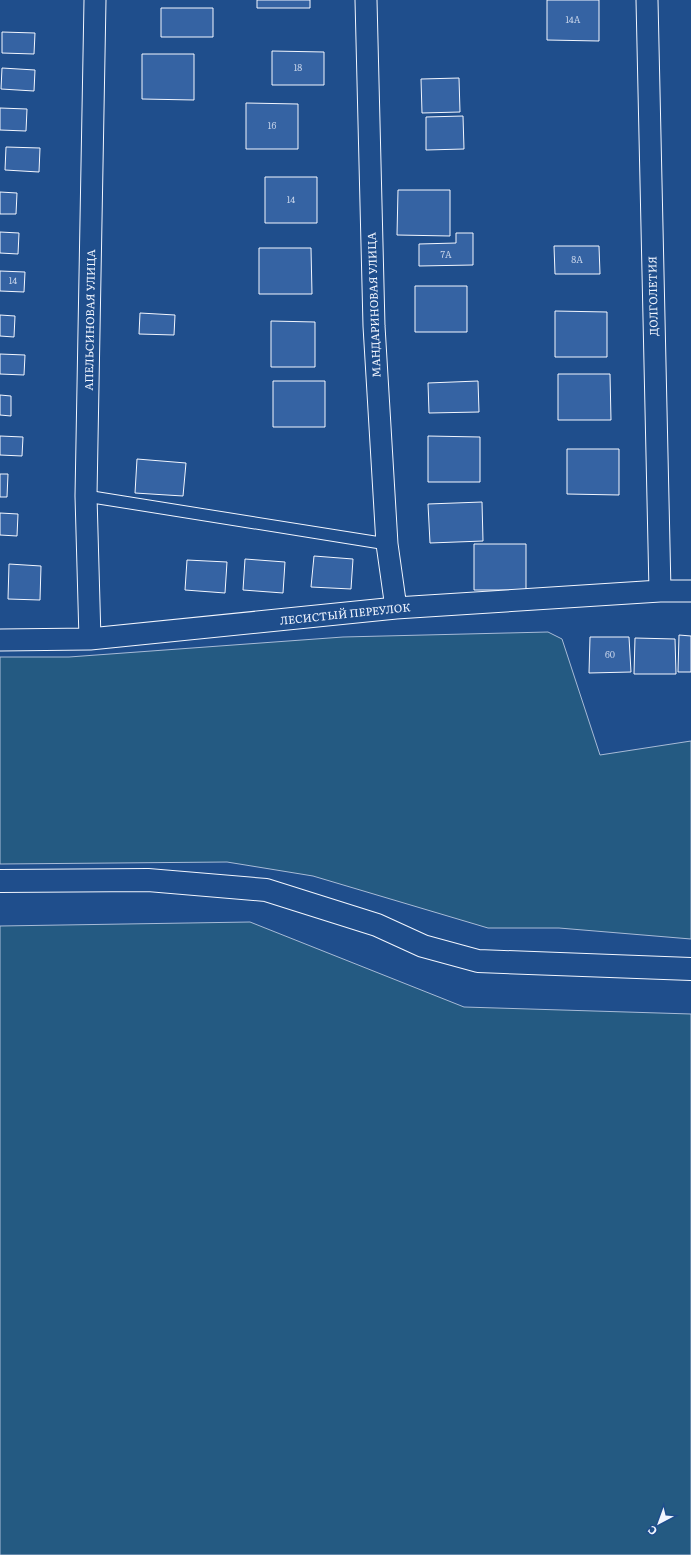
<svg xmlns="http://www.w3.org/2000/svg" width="691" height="1555" font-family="Literata,serif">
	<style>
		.green { fill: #245a82; stroke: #a8bbd7 }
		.building { fill: #3563a3; stroke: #f2f6ff }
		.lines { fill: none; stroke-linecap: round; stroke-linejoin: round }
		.service-casing { stroke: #f2f6ff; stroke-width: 13 }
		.minor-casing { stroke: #f2f6ff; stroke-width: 23 }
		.secondary-casing { stroke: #f2f6ff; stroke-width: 24 }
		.service { stroke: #1f4e8c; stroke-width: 11 }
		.minor { stroke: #1f4e8c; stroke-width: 21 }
		.secondary { stroke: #1f4e8c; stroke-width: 22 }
		.labels { text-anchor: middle; stroke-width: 3; stroke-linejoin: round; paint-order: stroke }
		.number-label { font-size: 9px; fill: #c3d1e8 }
		.street-label { font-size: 11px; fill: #f2f6ff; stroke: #1f4e8c }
	</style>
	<rect width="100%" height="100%" fill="#1f4e8c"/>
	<path class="green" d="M 548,632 L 562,639 L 600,755 L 691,741 L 691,939 L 559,928 L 488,928 L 313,876 L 227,862 L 0,864 L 0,657 L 69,657 L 343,637 Z
		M 250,922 L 464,1007 L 691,1014 L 691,1555 L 0,1555 L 0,926 Z"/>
	<path class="building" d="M 257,0 L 310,0 L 310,8 L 257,8 Z
		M 547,0 L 599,0 L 599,41 L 547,40 Z
		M 161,8 L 213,8 L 213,37 L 161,37 Z
		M 2,32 L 35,33 L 34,54 L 2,53 Z
		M 272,51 L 324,52 L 324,85 L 272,85 Z
		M 142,54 L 194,54 L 194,100 L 142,99 Z
		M 2,68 L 35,70 L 34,91 L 1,89 Z
		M 459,78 L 460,112 L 422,113 L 421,79 Z
		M 246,103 L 298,104 L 298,149 L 246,149 Z
		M 0,108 L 27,109 L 26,131 L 0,130 Z
		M 463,116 L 464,149 L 426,150 L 426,117 Z
		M 6,147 L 40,148 L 39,172 L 5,170 Z
		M 265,177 L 317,177 L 317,223 L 265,223 Z
		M 398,190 L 450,190 L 450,236 L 397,235 Z
		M 0,192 L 17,193 L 16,214 L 0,214 Z
		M 0,232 L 19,233 L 18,254 L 0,253 Z
		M 456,233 L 473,233 L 473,265 L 419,266 L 419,244 L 456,243 Z
		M 554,246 L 599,246 L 600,274 L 555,274 Z
		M 259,248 L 311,248 L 312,294 L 259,294 Z
		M 0,271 L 25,272 L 24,292 L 0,291 Z
		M 415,286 L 467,286 L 467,332 L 415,332 Z
		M 555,311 L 607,312 L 607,357 L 555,357 Z
		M 140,313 L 175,315 L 174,335 L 139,334 Z
		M 0,315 L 15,316 L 14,337 L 0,336 Z
		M 271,321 L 315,322 L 315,367 L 271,367 Z
		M 0,354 L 25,355 L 24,375 L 0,374 Z
		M 558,374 L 610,374 L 611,420 L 558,420 Z
		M 273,381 L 325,381 L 325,427 L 273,427 Z
		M 478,381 L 479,412 L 429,413 L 428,383 Z
		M 0,395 L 11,396 L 11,416 L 0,415 Z
		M 0,436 L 23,437 L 22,456 L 0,455 Z
		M 428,436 L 480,437 L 480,482 L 428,482 Z
		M 567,449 L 619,449 L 619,495 L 567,494 Z
		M 137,459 L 186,463 L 183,496 L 135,493 Z
		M 0,474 L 8,474 L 7,497 L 0,497 Z
		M 482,502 L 483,541 L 430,543 L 428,504 Z
		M 0,513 L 18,514 L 17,536 L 0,535 Z
		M 474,544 L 526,544 L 526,590 L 474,590 Z
		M 314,556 L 353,559 L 351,589 L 311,587 Z
		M 245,559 L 285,562 L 283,593 L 243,590 Z
		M 187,560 L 227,562 L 225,593 L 185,590 Z
		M 9,564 L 41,566 L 40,600 L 8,599 Z
		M 679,635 L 691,636 L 691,672 L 678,672 Z
		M 590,637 L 629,637 L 631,672 L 589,673 Z
		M 635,638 L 675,639 L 676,674 L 634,674 Z"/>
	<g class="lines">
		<defs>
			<path id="service" d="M 86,496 L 387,544"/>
			<path id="minor" d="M 366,0 L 374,326 L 387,544 L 396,608
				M 647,0 L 660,591
				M 90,639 L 86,496 L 95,0
				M 0,640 L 90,639 L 396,608 L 660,591 L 691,591"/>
			<path id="secondary" d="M 0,881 L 148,880 L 266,890 L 377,925 L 423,946 L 478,961 L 691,969"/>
		</defs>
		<use href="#service" class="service-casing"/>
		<use href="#minor" class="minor-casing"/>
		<use href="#secondary" class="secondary-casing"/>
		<use href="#service" class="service"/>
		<use href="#minor" class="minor"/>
		<use href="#secondary" class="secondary"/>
	</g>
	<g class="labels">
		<g class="number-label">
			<text x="573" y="23">14А</text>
			<text x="298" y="71">18</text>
			<text x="272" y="129">16</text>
			<text x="291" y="203">14</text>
			<text x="446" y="258">7А</text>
			<text x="577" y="263">8А</text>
			<text x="13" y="284">14</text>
			<text x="610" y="658">60</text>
		</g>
		<g class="street-label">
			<text transform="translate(653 296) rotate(-91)" y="4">ДОЛГОЛЕТИЯ</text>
			<text transform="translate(374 305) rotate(-92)" y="4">МАНДАРИНОВАЯ УЛИЦА</text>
			<text transform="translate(90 320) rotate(-89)" y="4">АПЕЛЬСИНОВАЯ УЛИЦА</text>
			<text transform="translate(345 614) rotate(-6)" y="4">ЛЕСИСТЫЙ ПЕРЕУЛОК</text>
		</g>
	</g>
	<g transform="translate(659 1523) rotate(221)" stroke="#1f4e8c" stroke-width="3" paint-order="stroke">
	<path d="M0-3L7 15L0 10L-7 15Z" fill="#f2f6ff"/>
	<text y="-6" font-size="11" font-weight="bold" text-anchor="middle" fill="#f2f6ff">С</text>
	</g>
</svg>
